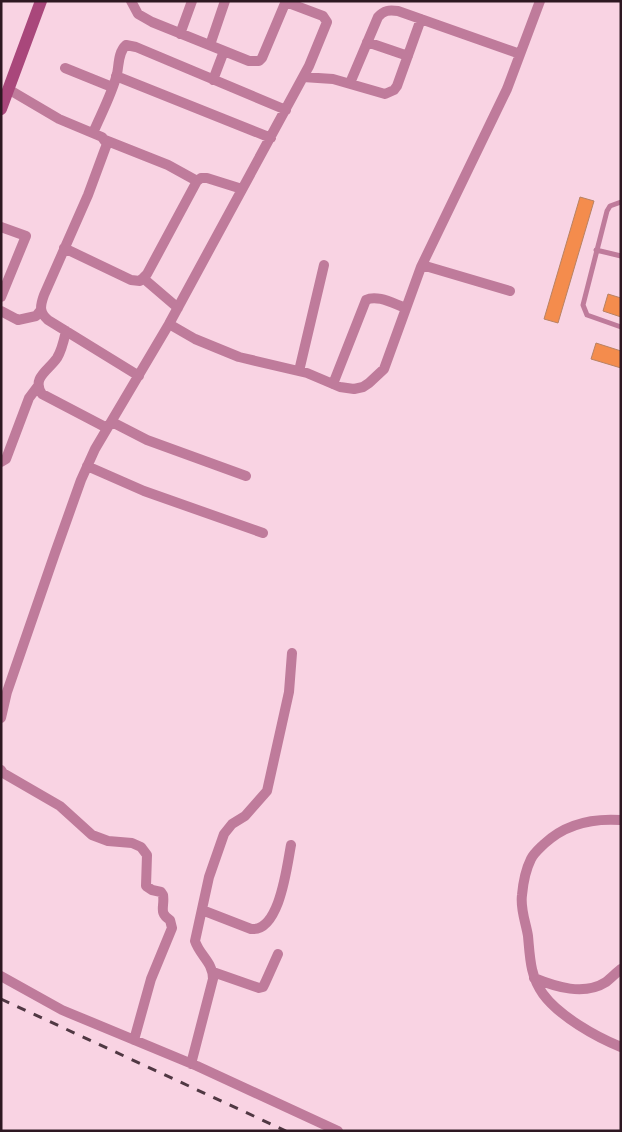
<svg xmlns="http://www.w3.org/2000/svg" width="622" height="1132" font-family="Georgia,serif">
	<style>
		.building { fill: #f48c4d; stroke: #b88264 }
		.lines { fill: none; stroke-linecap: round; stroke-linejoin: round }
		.lane { stroke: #bf7b9b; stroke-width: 5 }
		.street { stroke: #bf7b9b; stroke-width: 10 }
		.secondary { stroke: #a9477b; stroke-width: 12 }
		.rail { stroke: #503843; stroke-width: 3; stroke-dasharray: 9 9; stroke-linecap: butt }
	</style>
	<rect width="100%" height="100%" fill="#f9d3e3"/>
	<path class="building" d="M 580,197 L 594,201 L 558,323 L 544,319 Z
		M 608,294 L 621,298 L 621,317 L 603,311 Z
		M 596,343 L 621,351 L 621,368 L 591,359 Z"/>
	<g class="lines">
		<path class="lane" d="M 621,202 L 610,206 L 607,211 L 583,305 L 587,315 L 621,327
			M 596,250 L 621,256"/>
		<path class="street" d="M 131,1 L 138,14 L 152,22 L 249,61 L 259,61 L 262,58 L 286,1
			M 180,34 L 192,1
			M 367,42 L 408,56
			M 210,45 L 225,1
			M 65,68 L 112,87
			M 116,76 L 271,138
			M 303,77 L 333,79 L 385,94 L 394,90 L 397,86 L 421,19
			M 213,80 L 224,51
			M 350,83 L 378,17 C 384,10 389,10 398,11 L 520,54
			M 8,89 L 59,119 L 102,137 L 107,144 L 105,149 L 88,195 L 44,295 C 40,306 39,312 48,320 L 139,376
			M 93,133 C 101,114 112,94 117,74 C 119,65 118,52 126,45 L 136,47 L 286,110
			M 105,140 L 168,165 L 197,181
			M 1,227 L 26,236 L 1,297
			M 64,248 L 131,280 L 140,281 L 147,274 L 197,181 L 201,178 L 207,178 L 242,189
			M 422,265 L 510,291
			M 143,278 L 178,308
			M 1,311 L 18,320 L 36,316 L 41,310
			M 169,324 L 195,339 L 239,357 L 307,373 L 340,387 L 354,389 L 363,387 L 369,383 L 384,369 L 421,267 L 507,89 L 540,1
			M 66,331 C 64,340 62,350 57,358 C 49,370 31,378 42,394 L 107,428
			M 299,371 L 324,265
			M 333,384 L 366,300 C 377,294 394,304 406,308
			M 112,422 L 147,440 L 246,476
			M 1,462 L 6,459 L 29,398 L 38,386
			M 87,466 L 144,491 L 263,533
			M 1,718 L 7,692 L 55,553 L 81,480 L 95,449 L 169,324 L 309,66 L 327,22 L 323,16 L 286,2
			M 1,770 L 3,773 L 60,806 L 92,835 L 108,841 L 132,843 L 141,847 L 147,855 L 146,886 L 152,890 L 161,892 L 163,895 C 165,906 158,913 170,920 L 172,928 L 151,979 L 134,1040
			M 621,820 C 592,818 565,824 544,844 C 539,849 534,853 531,859 C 526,869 523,884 522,895 C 520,909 526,923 528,936 C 530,957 530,976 543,994 C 559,1016 596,1037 621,1047
			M 202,910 L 251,929 C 280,932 287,865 291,845
			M 213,972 L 259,988 L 263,987 L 265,983 L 278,954
			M 1,976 L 62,1010 L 197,1066 L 338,1131
			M 534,978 C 556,987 584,996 606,982 C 611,978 616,973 621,969
			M 191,1064 L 213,979 C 213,962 200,956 195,941 L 209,877 L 224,834 L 232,824 L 245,816 L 267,791 L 289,692 L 292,653"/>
		<path class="secondary" d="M 1,109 L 41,1"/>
		<path class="rail" d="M 1,999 L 286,1131"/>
	</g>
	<rect width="622" height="1132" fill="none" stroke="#2e1822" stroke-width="5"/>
</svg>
